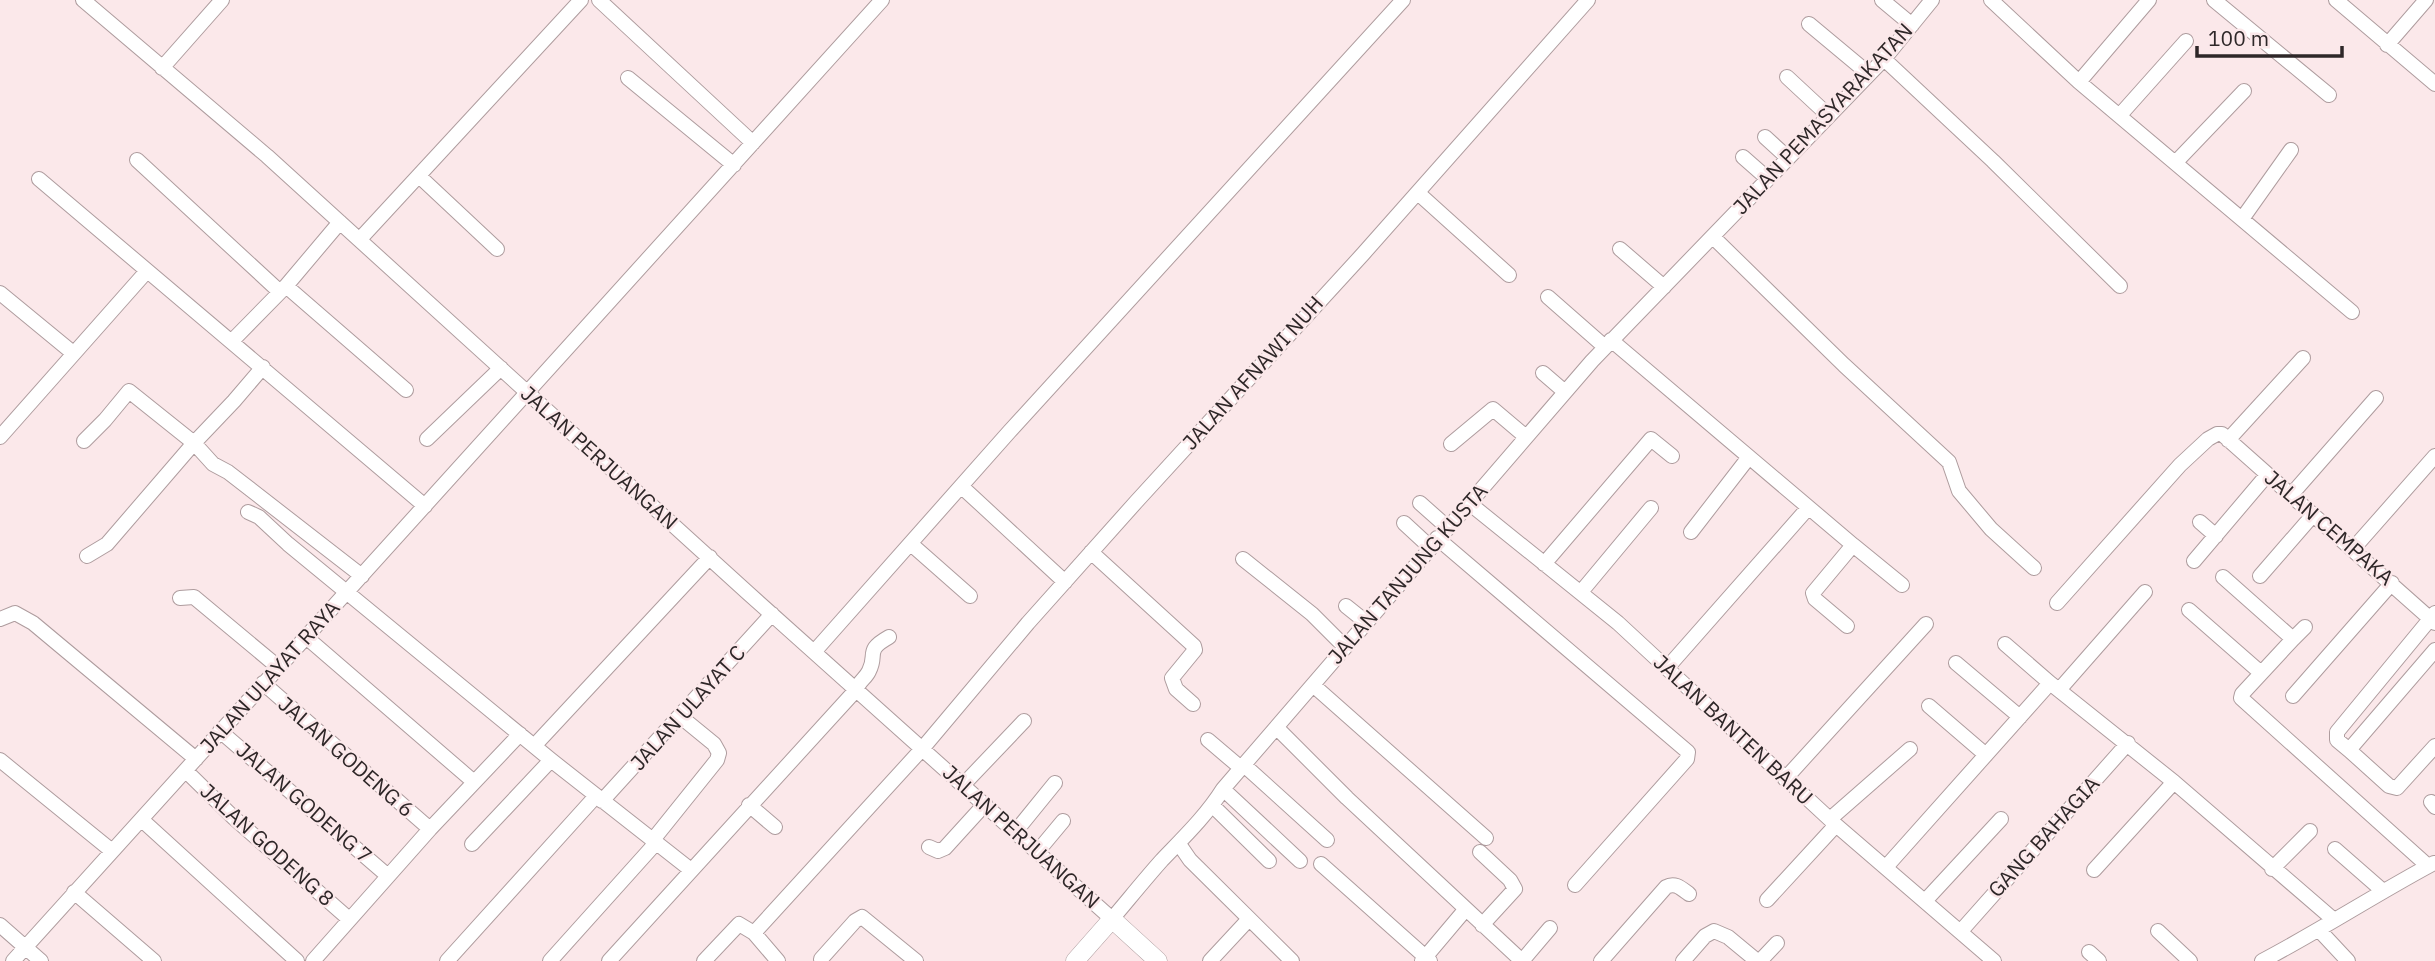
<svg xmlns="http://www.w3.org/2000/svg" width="2435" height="961" font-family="'IBM Plex Sans',sans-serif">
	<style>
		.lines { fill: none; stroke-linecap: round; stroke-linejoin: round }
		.minor-casing { stroke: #ae9c9e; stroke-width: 16 }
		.major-casing { stroke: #ae9c9e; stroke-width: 19 }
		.minor { stroke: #fff; stroke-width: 14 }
		.major { stroke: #fff; stroke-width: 18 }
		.labels { text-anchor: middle; stroke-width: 5; stroke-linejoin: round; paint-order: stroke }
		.street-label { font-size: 21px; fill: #2e2728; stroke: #fbe8ea }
	</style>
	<rect width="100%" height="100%" fill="#fbe8ea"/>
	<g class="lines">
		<defs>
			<path id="minor" d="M 83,0 L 267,156 L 748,593 L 1112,919 C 1129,899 1145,879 1162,860 C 1184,837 1206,816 1223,789 L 1592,361 L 1884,59 L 1932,0
				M 599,0 L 753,143
				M 1882,0 L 1912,25
				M 1991,0 L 2079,82 L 2352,312
				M 2214,0 L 2329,95
				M 2336,0 L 2435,84
				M 1809,24 L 1869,74
				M 2387,45 L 2426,0
				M 1884,59 L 1993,161 L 2120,286
				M 162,68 L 222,0
				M 1787,77 L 1829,116
				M 628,78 L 734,165
				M 2079,82 L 2149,0
				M 2120,115 L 2186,41
				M 1765,137 L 1788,158
				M 1743,157 L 1768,179
				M 137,160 L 280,292
				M 2176,162 L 2244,91
				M 419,176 L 497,249
				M 39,179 L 425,506
				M 1418,193 L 1509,275
				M 2242,219 L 2291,150
				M 1713,237 L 1844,365 L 1949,462 L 1959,491 L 1991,529 L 2034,568
				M 360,239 L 581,0
				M 1620,249 L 1664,287
				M 286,286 L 406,390
				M 0,293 L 73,353
				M 1548,297 L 1605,347
				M 1611,340 L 1853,545 L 1813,593 L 1815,599 L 1847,626
				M 232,341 L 286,286 L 340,222
				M 1543,373 L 1565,392
				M 0,437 L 147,271
				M 427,439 L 501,368
				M 2228,440 L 2303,358
				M 84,441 L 105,420 L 129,391 L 194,443 L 234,401 L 263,367
				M 1451,444 L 1493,409 L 1526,437
				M 962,487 L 1065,582
				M 2291,495 L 2376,398
				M 1420,503 L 1447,527
				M 1469,503 L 1618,623 L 1836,825 L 1994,961
				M 248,512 L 259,517 L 288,544 L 551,760 L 691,870
				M 2200,522 L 2216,536
				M 1404,523 L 1430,547
				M 1691,532 L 1749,457
				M 1437,538 L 1688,752 L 1687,759 L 1575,885
				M 911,544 L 970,596
				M 1853,545 L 1902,585
				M 2353,549 L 2435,456
				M 1091,552 L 1194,646 L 1195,650 L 1172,678 L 1176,689 L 1193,704
				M 87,556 L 107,544 L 194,443 L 213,464 L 228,472 L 362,576
				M 1243,559 L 1312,614 L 1345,647
				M 2194,561 L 2267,475
				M 1544,564 L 1651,439 L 1672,456
				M 2260,576 L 2313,515
				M 2223,577 L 2293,639 L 2242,694 L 2241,698 L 2428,866
				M 1581,592 L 1651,508
				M 180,598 L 194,597 L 278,667
				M 2057,603 L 2180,465 L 2208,439 L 2217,434 L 2222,434 L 2435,623
				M 1346,606 L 1366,622
				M 2189,610 L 2261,673
				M 0,619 L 15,613 L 33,623 L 196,759
				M 306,637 L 474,782
				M 2293,639 L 2305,627
				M 2005,644 L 2050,683
				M 2435,650 L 2349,750 L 2389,786 L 2397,788 L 2435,746
				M 814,652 L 1009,432 L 1403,0
				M 1956,663 L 2020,717
				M 1667,668 L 1808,508
				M 263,683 L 430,829
				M 1313,685 L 1486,838
				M 2059,690 L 2145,592
				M 2293,696 L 2392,583
				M 1929,706 L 1986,755
				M 1277,728 L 1347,798 L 1522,961 L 1550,928
				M 220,731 L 388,876
				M 1208,740 L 1241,768
				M 535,745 L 710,557
				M 2349,750 L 2337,740 L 2337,732 L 2435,613
				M 0,760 L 112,851
				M 1244,765 L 1327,840
				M 186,771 L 234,818 L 349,919
				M 1785,779 L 1926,624
				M 964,784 L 1024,721
				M 1223,789 L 1300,861
				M 602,801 L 772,614
				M 2431,802 L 2435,807
				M 749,805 L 775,827
				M 1213,806 L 1269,861
				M 1830,819 L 1910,749
				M 142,820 L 297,961
				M 1016,831 L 1055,783
				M 652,841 L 717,760 L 719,753 L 714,744 L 681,717
				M 472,844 L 551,760
				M 1179,844 L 1190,860 L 1292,961
				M 929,847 L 938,851 L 945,848 L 985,804
				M 2335,849 L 2383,891
				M 1038,851 L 1063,821
				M 1480,852 L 1510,880 L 1515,889 L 1482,925
				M 1321,864 L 1430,961
				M 1886,867 L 2050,683 L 2174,782 L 2334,920
				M 2272,869 L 2310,831
				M 2094,870 L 2174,782
				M 74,892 L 154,961
				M 1767,900 L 1836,825
				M 1925,901 L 2001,819
				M 0,925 L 41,961
				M 1961,931 L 2128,743
				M 2158,931 L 2190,961
				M 2320,931 L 2348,961
				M 754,933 L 922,749 L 1028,623 L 1136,502 L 1363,254 L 1588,0
				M 2089,952 L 2099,961
				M 821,959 L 855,921 L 862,917 L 916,961
				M 13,961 L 882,0
				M 313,961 L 430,829 L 520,734
				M 447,961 L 596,796
				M 550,961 L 655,844
				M 609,961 L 856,690 C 859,681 866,678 869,671 C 878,654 864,651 889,637
				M 704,961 L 739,924 L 754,933 L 778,961
				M 1210,961 L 1249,919
				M 1422,961 L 1465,910
				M 1601,961 L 1666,887 C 1675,882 1681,888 1689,894
				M 1683,961 L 1705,936 L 1714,931 L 1728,937 L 1757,961
				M 1760,961 L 1777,943
				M 2262,961 C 2321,930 2376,894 2434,863"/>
			<path id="major" d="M 1075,961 L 1112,919 L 1158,961"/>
		</defs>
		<use href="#minor" class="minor-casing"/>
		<use href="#major" class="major-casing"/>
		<use href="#minor" class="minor"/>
		<use href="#major" class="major"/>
	</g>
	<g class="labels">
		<g class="street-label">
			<text transform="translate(1823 119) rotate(-47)" y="7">JALAN PEMASYARAKATAN</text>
			<text transform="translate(1253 373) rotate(-48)" y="7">JALAN AFNAWI NUH</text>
			<text transform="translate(599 458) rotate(42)" y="7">JALAN PERJUANGAN</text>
			<text transform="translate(2329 528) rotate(41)" y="7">JALAN CEMPAKA</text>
			<text transform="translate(1408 574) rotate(-49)" y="7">JALAN TANJUNG KUSTA</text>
			<text transform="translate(270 677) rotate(-48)" y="7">JALAN ULAYAT RAYA</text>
			<text transform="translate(688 708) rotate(-48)" y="7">JALAN ULAYAT C</text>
			<text transform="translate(1733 730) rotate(43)" y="7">JALAN BANTEN BARU</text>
			<text transform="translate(346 757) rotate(41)" y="7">JALAN GODENG 6</text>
			<text transform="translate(304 803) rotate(41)" y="7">JALAN GODENG 7</text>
			<text transform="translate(1021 837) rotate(42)" y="7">JALAN PERJUANGAN</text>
			<text transform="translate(2044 837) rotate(-48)" y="7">GANG BAHAGIA</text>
			<text transform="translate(267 845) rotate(42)" y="7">JALAN GODENG 8</text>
		</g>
	</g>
	<path d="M2197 46v10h145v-10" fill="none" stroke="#2e2728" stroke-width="3.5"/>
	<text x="2208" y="46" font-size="21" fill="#2e2728" stroke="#fbe8ea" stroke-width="5" paint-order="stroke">100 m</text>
</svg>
